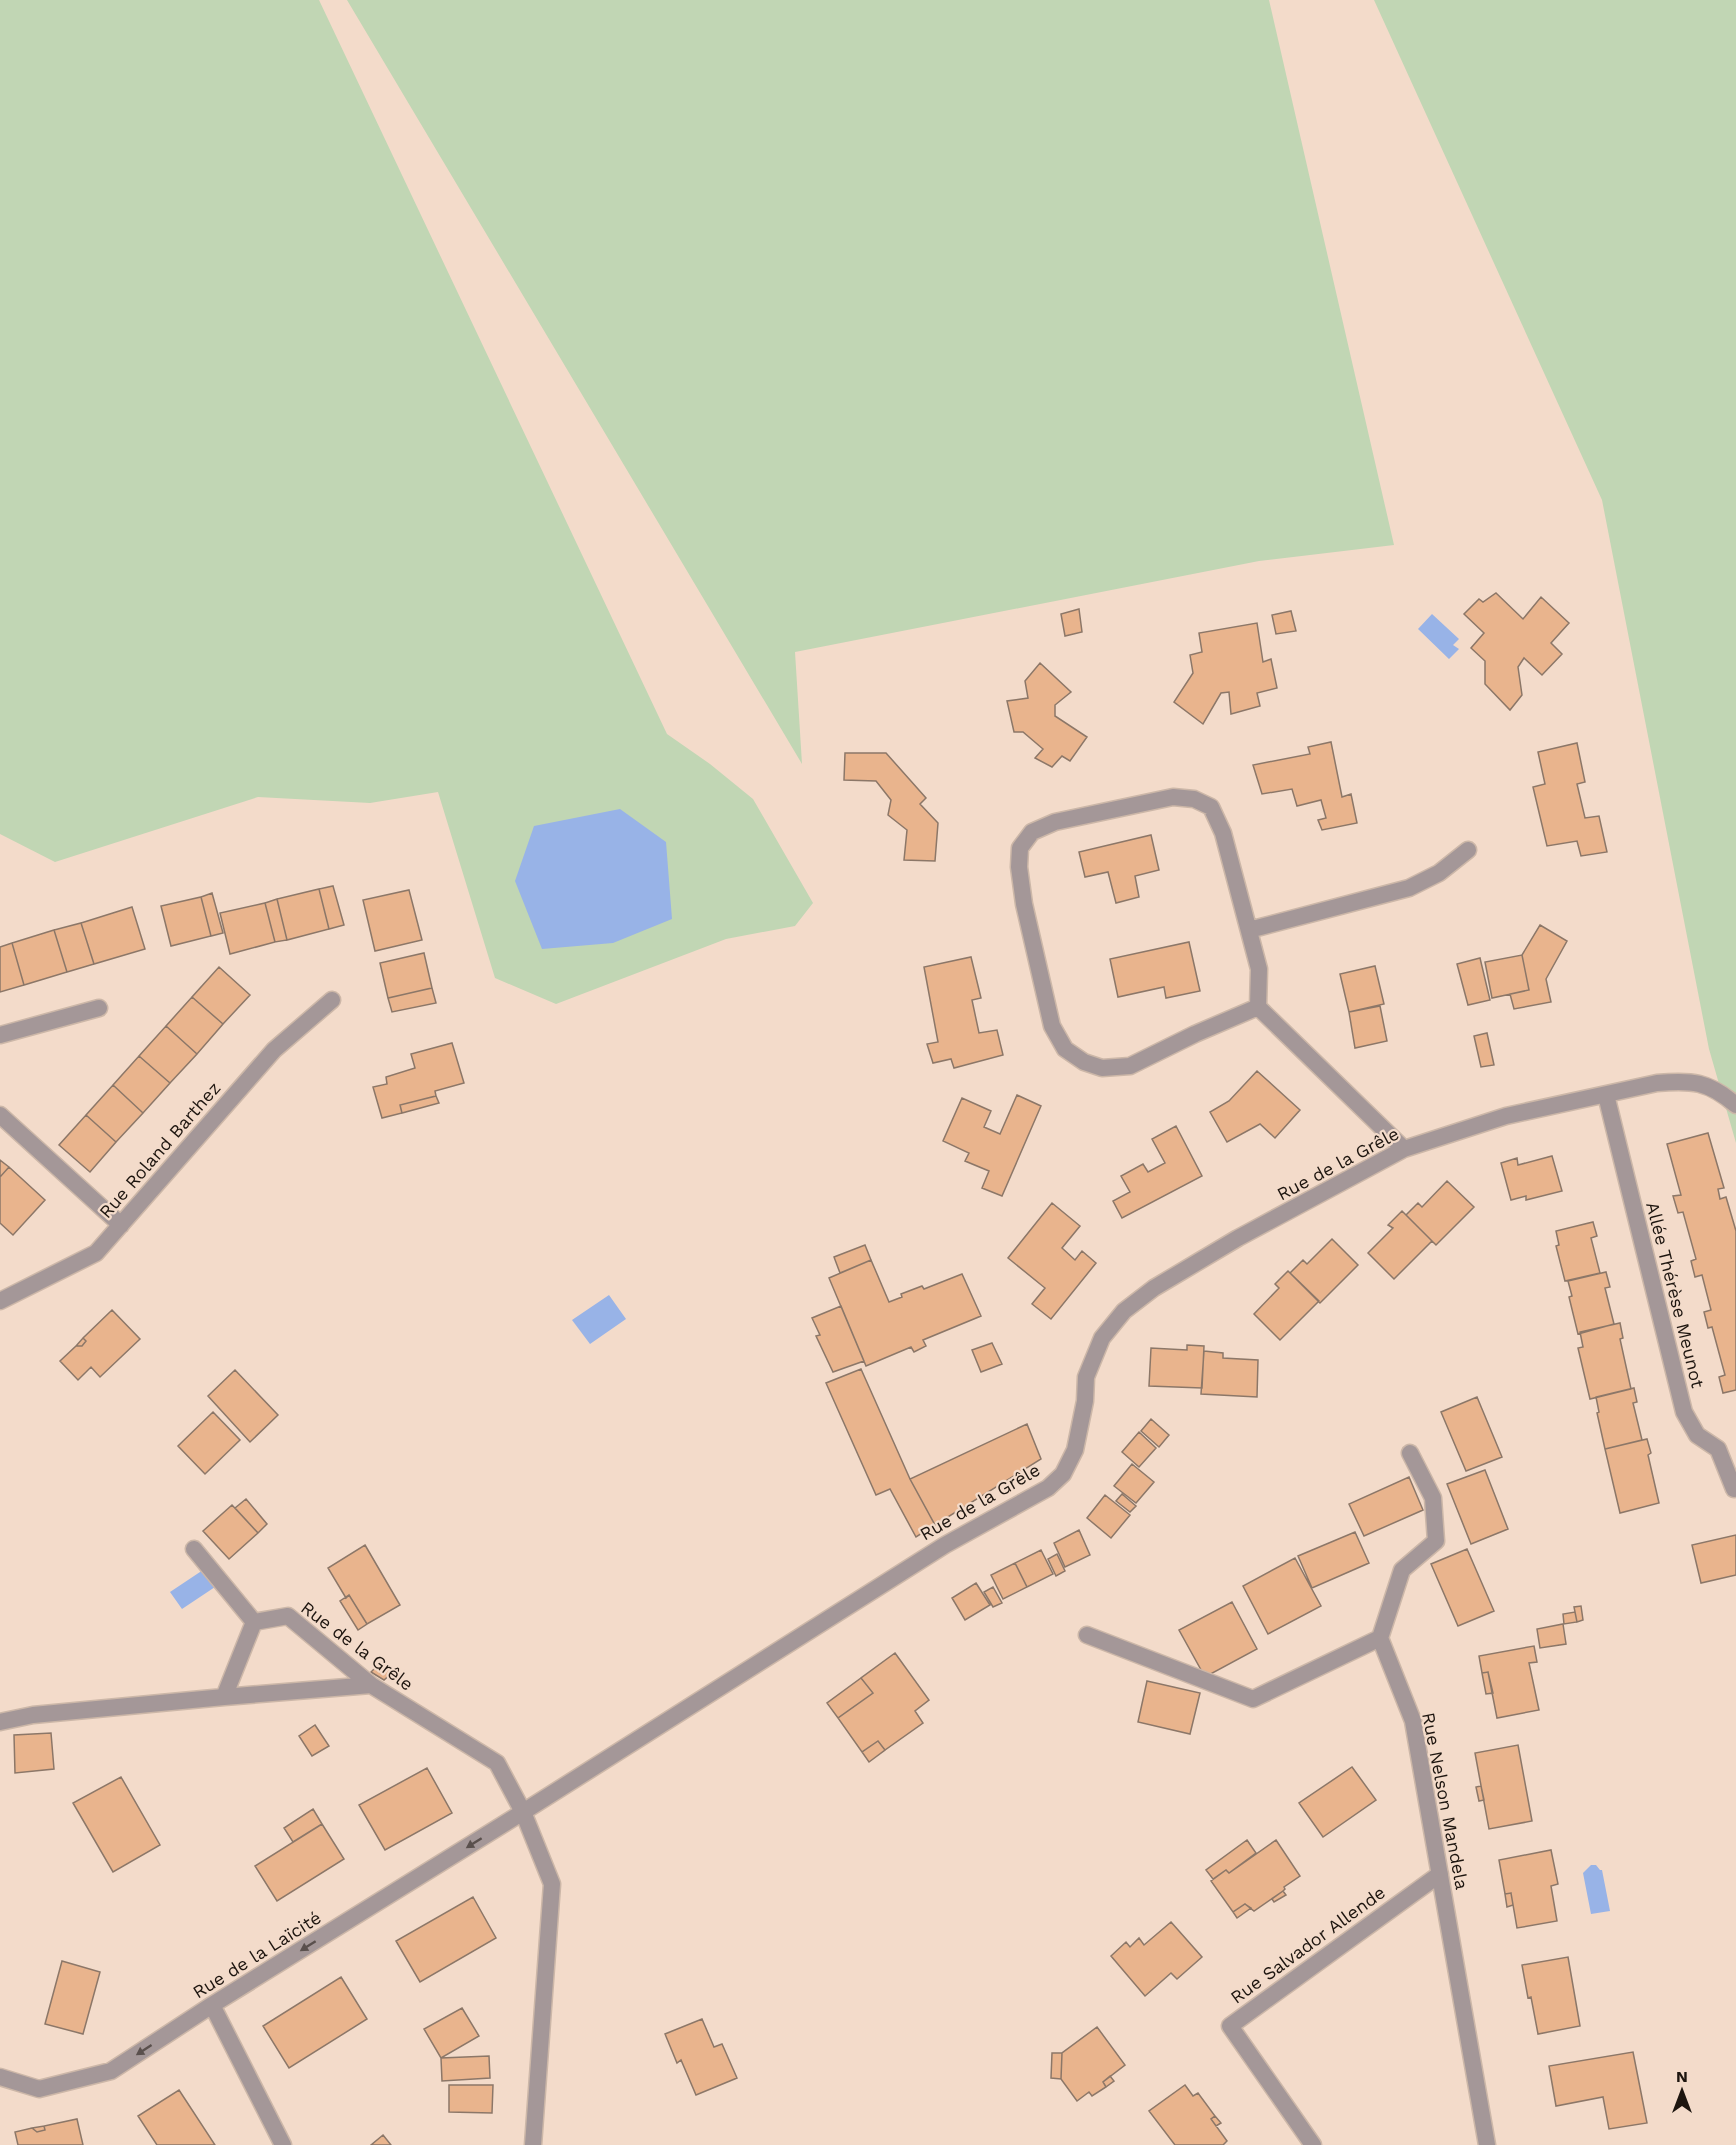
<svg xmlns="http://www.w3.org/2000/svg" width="1736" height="2145" font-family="'Work Sans',sans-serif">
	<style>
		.green { fill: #c1d6b4 }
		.water { fill: #98b3e7 }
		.building { fill: #e9b48d; stroke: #8c7768; stroke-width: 1.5 }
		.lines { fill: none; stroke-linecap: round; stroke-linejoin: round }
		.minor-casing { stroke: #ccb7a8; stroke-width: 19 }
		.minor { stroke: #a49798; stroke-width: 16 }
		.oneway { fill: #5a504d }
		.labels { text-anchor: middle; stroke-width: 4.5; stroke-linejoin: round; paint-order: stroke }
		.street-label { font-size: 18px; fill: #1d150f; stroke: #f3dbca }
	</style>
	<rect width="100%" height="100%" fill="#f3dbca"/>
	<path class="green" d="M 0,0 L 319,0 L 667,734 L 710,764 L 753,799 L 813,903 L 795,926 L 726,939 L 556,1004 L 495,978 L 438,792 L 370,803 L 258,797 L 55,862 L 0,834 Z
		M 347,0 L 1269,0 L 1394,545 L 1259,561 L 795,652 L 802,764 Z
		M 1374,0 L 1736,0 L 1736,1143 L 1709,1049 L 1602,500 Z"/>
	<path class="water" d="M 1432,614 L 1459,639 L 1453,645 L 1459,649 L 1449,659 L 1418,629 Z
		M 620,809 L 666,842 L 672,919 L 613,943 L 542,949 L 515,881 L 534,826 Z
		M 609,1295 L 626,1319 L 590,1344 L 572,1320 Z
		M 203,1570 L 215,1587 L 182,1609 L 170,1592 Z
		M 1591,1865 L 1596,1865 L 1600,1870 L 1602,1870 L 1610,1911 L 1591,1914 L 1583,1873 Z"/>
	<path class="building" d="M 1496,593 L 1523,619 L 1541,597 L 1569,623 L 1551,643 L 1562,654 L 1542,675 L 1524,658 L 1518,667 L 1522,695 L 1510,710 L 1485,684 L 1485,661 L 1471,648 L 1484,633 L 1464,614 L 1479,599 L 1483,602 Z
		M 1079,609 L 1082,632 L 1065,636 L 1061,614 Z
		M 1291,611 L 1296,631 L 1276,634 L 1272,615 Z
		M 1257,623 L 1263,662 L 1271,659 L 1277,688 L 1257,693 L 1260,706 L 1231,714 L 1229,692 L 1221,693 L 1203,724 L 1174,702 L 1193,673 L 1190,655 L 1202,652 L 1199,633 Z
		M 1040,663 L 1071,692 L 1055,705 L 1055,716 L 1087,737 L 1070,761 L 1062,756 L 1052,767 L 1035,758 L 1043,749 L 1023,732 L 1014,732 L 1007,701 L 1028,698 L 1025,681 Z
		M 1331,742 L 1342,797 L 1351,794 L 1357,823 L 1322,830 L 1318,820 L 1326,818 L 1321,800 L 1297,806 L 1292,789 L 1262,794 L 1253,765 L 1310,754 L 1308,747 Z
		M 1577,743 L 1585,782 L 1577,784 L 1585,818 L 1599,816 L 1607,852 L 1581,856 L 1577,841 L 1547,846 L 1533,787 L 1545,784 L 1538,752 Z
		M 845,753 L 886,753 L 926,798 L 920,804 L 938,823 L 935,861 L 904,860 L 907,830 L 888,815 L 891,800 L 876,781 L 844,780 Z
		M 1151,835 L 1159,870 L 1135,876 L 1139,897 L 1116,903 L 1108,872 L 1085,877 L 1079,852 Z
		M 333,886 L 344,925 L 329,929 L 319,889 Z
		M 319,889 L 329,929 L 287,940 L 277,899 Z
		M 409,890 L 422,940 L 375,951 L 363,900 Z
		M 212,893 L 223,933 L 211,936 L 201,897 Z
		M 201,897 L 211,936 L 171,946 L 161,906 Z
		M 277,899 L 287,940 L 275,942 L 265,903 Z
		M 265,903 L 275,942 L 230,954 L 220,913 Z
		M 132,907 L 145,949 L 94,964 L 81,923 Z
		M 81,923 L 94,964 L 67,972 L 54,930 Z
		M 1540,925 L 1567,941 L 1546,979 L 1551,1002 L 1514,1009 L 1510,994 L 1529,990 L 1522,955 Z
		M 54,930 L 67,972 L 24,985 L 12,943 Z
		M 1189,942 L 1200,991 L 1166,998 L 1164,987 L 1118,997 L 1110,959 Z
		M 12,943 L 24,985 L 0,992 L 0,947 Z
		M 424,953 L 432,988 L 388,998 L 380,963 Z
		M 1522,955 L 1529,990 L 1492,998 L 1485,962 Z
		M 971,957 L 981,998 L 972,1000 L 979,1033 L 997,1030 L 1003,1055 L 954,1068 L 951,1059 L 933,1063 L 927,1044 L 938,1042 L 924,967 Z
		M 1480,958 L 1490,1000 L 1468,1005 L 1457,964 Z
		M 1375,966 L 1384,1004 L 1349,1012 L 1340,974 Z
		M 219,967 L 250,995 L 223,1024 L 192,997 Z
		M 432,988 L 436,1003 L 392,1012 L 388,998 Z
		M 192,997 L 223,1024 L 197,1054 L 166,1026 Z
		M 1380,1006 L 1387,1041 L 1355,1048 L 1349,1012 Z
		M 166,1026 L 197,1054 L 170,1083 L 139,1056 Z
		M 1487,1033 L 1494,1065 L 1481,1067 L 1474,1036 Z
		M 452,1043 L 464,1083 L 435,1091 L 436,1096 L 400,1105 L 402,1113 L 382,1118 L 373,1087 L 387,1084 L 386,1077 L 415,1068 L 411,1054 Z
		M 139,1056 L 170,1083 L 143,1113 L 113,1085 Z
		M 1257,1071 L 1300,1110 L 1275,1138 L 1260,1124 L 1227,1142 L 1210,1112 L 1229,1101 Z
		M 113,1085 L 143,1113 L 116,1142 L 86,1115 Z
		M 1017,1095 L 1041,1106 L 1002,1196 L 982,1188 L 989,1171 L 965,1161 L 969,1153 L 943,1141 L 962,1098 L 991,1111 L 984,1127 L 1000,1134 Z
		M 436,1096 L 439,1103 L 402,1113 L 400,1105 Z
		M 86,1115 L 116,1142 L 90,1172 L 59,1145 Z
		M 1176,1126 L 1202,1176 L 1122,1218 L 1113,1201 L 1130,1192 L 1121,1176 L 1143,1164 L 1148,1172 L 1165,1163 L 1152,1139 Z
		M 1708,1133 L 1724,1188 L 1718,1189 L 1720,1199 L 1726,1197 L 1736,1231 L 1736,1390 L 1723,1393 L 1719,1377 L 1725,1375 L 1712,1327 L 1708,1328 L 1704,1312 L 1711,1310 L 1702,1275 L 1695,1277 L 1691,1261 L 1696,1259 L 1683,1212 L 1678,1213 L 1673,1196 L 1681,1195 L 1667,1144 Z
		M 1552,1156 L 1562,1191 L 1526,1200 L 1526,1196 L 1511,1200 L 1501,1163 L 1517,1158 L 1518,1165 Z
		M 0,1160 L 9,1167 L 0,1177 Z
		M 9,1167 L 45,1200 L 13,1235 L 0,1223 L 0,1177 Z
		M 1447,1181 L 1474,1207 L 1436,1245 L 1406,1215 L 1418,1203 L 1422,1207 Z
		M 1052,1203 L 1080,1226 L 1062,1248 L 1075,1260 L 1082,1251 L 1096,1263 L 1051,1319 L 1032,1304 L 1045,1288 L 1008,1258 Z
		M 1402,1211 L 1432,1241 L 1394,1279 L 1368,1253 L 1393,1228 L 1388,1225 Z
		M 1593,1222 L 1597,1236 L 1591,1238 L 1600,1273 L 1565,1281 L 1556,1246 L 1559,1245 L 1556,1231 Z
		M 1332,1239 L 1358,1265 L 1320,1303 L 1290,1273 L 1303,1260 L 1307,1264 Z
		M 865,1245 L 871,1260 L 840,1273 L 834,1257 Z
		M 871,1260 L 889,1302 L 902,1297 L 901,1294 L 922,1286 L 924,1289 L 962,1274 L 981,1316 L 923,1340 L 926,1346 L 914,1352 L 911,1347 L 866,1366 L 829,1278 Z
		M 1288,1271 L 1319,1301 L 1280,1340 L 1254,1314 L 1279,1288 L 1275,1284 Z
		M 1606,1272 L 1610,1287 L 1605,1288 L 1614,1324 L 1578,1334 L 1569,1297 L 1572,1296 L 1568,1281 Z
		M 841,1306 L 864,1361 L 833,1372 L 816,1336 L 820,1335 L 812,1318 Z
		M 112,1310 L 140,1339 L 100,1377 L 91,1367 L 78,1380 L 60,1361 L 76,1346 L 82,1346 L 86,1341 L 83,1338 Z
		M 1620,1323 L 1623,1338 L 1620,1339 L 1631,1389 L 1590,1399 L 1578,1348 L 1583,1347 L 1580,1332 Z
		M 83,1338 L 86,1341 L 82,1346 L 76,1346 Z
		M 992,1343 L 1002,1364 L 981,1372 L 972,1350 Z
		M 1187,1345 L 1204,1346 L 1202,1388 L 1149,1386 L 1151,1348 L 1187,1350 Z
		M 1204,1351 L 1223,1353 L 1223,1358 L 1258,1360 L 1257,1397 L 1201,1394 Z
		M 861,1369 L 910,1479 L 935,1525 L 916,1537 L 890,1489 L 876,1495 L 826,1383 Z
		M 235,1370 L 278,1415 L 250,1442 L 208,1396 Z
		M 1634,1388 L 1637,1402 L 1633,1403 L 1642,1440 L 1605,1449 L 1597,1413 L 1599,1412 L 1596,1397 Z
		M 1477,1397 L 1502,1457 L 1466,1471 L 1441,1412 Z
		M 213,1412 L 240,1440 L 205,1474 L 178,1446 Z
		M 1151,1419 L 1169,1435 L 1159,1447 L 1141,1431 Z
		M 1027,1424 L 1041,1459 L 935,1525 L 910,1479 Z
		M 1139,1432 L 1156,1448 L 1139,1467 L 1122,1452 Z
		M 1647,1439 L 1651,1453 L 1648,1455 L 1659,1503 L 1620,1513 L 1605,1449 Z
		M 1132,1464 L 1154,1482 L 1136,1503 L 1114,1486 Z
		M 1485,1470 L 1508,1529 L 1471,1544 L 1447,1484 Z
		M 1409,1477 L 1423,1510 L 1364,1536 L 1349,1504 Z
		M 1122,1494 L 1136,1506 L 1130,1512 L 1116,1501 Z
		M 1105,1495 L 1130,1515 L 1111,1538 L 1087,1518 Z
		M 246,1499 L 267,1524 L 258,1533 L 235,1508 Z
		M 232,1505 L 258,1533 L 229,1559 L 203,1531 Z
		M 1079,1530 L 1090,1555 L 1065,1567 L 1054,1543 Z
		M 1355,1532 L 1369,1563 L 1312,1588 L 1298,1556 Z
		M 1736,1535 L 1736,1575 L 1701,1583 L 1692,1545 Z
		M 365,1545 L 400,1605 L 367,1624 L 349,1595 L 346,1598 L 328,1568 Z
		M 1467,1549 L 1494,1611 L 1458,1626 L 1431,1564 Z
		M 1041,1550 L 1053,1574 L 1027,1587 L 1015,1563 Z
		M 1057,1554 L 1065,1571 L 1056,1576 L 1048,1559 Z
		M 1295,1558 L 1321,1606 L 1268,1634 L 1243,1586 Z
		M 1015,1563 L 1027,1587 L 1003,1599 L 991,1575 Z
		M 976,1583 L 990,1605 L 965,1620 L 952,1598 Z
		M 993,1587 L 1002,1603 L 993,1607 L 984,1592 Z
		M 349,1595 L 367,1624 L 358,1630 L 340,1601 Z
		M 1232,1602 L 1257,1649 L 1205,1677 L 1179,1630 Z
		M 1581,1606 L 1583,1620 L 1577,1622 L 1574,1607 Z
		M 1575,1612 L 1577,1622 L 1564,1624 L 1563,1614 Z
		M 1563,1624 L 1566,1644 L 1540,1648 L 1537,1629 Z
		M 1534,1646 L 1537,1662 L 1529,1663 L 1539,1710 L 1497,1718 L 1488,1672 L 1482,1673 L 1479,1656 Z
		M 895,1653 L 929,1700 L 915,1711 L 923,1723 L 885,1750 L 878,1741 L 862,1752 L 838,1718 L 873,1693 L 861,1678 Z
		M 381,1662 L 394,1671 L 384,1680 L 371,1672 Z
		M 1488,1672 L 1493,1693 L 1486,1694 L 1482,1673 Z
		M 861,1678 L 873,1693 L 838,1718 L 827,1703 Z
		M 1147,1681 L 1200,1693 L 1190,1734 L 1138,1722 Z
		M 315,1725 L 329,1746 L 312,1756 L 299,1736 Z
		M 51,1733 L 54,1769 L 15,1773 L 14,1735 Z
		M 878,1741 L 885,1750 L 869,1762 L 862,1752 Z
		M 1518,1745 L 1532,1821 L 1489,1829 L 1475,1753 Z
		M 1352,1767 L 1376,1800 L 1323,1837 L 1299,1803 Z
		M 427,1768 L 452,1813 L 385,1850 L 359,1805 Z
		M 121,1777 L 160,1845 L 113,1872 L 73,1803 Z
		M 1481,1786 L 1484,1800 L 1479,1801 L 1476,1787 Z
		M 313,1809 L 322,1824 L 293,1842 L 284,1828 Z
		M 322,1824 L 344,1859 L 277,1901 L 255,1866 Z
		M 1247,1840 L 1256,1853 L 1229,1873 L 1226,1870 L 1213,1879 L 1206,1870 Z
		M 1276,1840 L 1300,1876 L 1284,1887 L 1285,1889 L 1283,1891 L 1254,1911 L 1245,1904 L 1233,1912 L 1211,1881 L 1226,1870 L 1229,1873 Z
		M 1551,1850 L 1558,1884 L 1551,1886 L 1557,1921 L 1517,1928 L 1511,1893 L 1505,1894 L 1499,1860 Z
		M 1283,1891 L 1286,1895 L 1274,1902 L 1272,1899 Z
		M 1511,1893 L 1513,1905 L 1507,1907 L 1505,1894 Z
		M 473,1897 L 496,1938 L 420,1982 L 396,1941 Z
		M 1245,1904 L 1251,1908 L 1237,1918 L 1233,1912 Z
		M 1171,1922 L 1202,1957 L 1177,1979 L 1171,1973 L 1145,1996 L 1111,1956 L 1126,1942 L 1130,1947 L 1139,1938 L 1144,1945 Z
		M 1568,1957 L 1580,2026 L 1538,2034 L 1531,1997 L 1528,1998 L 1522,1965 Z
		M 62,1961 L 100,1972 L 83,2034 L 45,2024 Z
		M 341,1977 L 367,2019 L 289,2068 L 263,2026 Z
		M 462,2008 L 479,2036 L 441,2058 L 424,2029 Z
		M 702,2019 L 714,2047 L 722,2044 L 737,2078 L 696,2095 L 681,2060 L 677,2063 L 665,2034 Z
		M 1097,2027 L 1125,2065 L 1103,2082 L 1106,2087 L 1092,2096 L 1089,2092 L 1077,2101 L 1061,2079 L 1062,2053 Z
		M 1633,2052 L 1647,2123 L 1609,2129 L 1603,2097 L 1556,2106 L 1549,2066 Z
		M 1052,2053 L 1062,2053 L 1061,2079 L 1051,2078 Z
		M 489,2056 L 490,2078 L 442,2081 L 441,2058 Z
		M 1110,2076 L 1114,2081 L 1106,2087 L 1103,2082 Z
		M 449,2085 L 493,2085 L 492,2113 L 449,2112 Z
		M 1185,2085 L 1193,2096 L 1198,2093 L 1215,2116 L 1211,2119 L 1227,2141 L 1223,2145 L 1175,2145 L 1149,2111 Z
		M 179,2090 L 215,2145 L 157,2145 L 138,2116 Z
		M 1215,2116 L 1221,2123 L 1216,2126 L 1211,2119 Z
		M 77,2119 L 83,2145 L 18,2145 L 15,2132 L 32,2128 L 37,2132 L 45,2130 L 44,2126 Z
		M 44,2126 L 45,2130 L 37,2132 L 32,2128 Z
		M 383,2135 L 391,2145 L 371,2145 Z"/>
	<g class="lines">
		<defs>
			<path id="minor" d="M 1249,930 L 1409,888 L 1439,873 L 1468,850
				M 1258,1007 L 1195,1034 L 1130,1066 L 1102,1068 L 1084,1062 L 1065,1049 L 1052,1026 L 1024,904 L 1019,867 L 1020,848 L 1032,832 L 1055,822 L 1173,797 L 1194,799 L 1211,807 L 1223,833 L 1259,969 L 1258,1007 L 1404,1149
				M 0,1035 L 99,1008
				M 1606,1095 L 1684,1412 L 1697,1435 L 1718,1449 L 1734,1489
				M 0,1115 L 121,1225
				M 0,1301 L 96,1253 L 274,1050 L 332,1000
				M 1410,1453 L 1433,1498 L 1436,1541 L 1402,1570 L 1380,1638 L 1413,1721 L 1487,2145
				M 254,1622 L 224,1697 L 371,1685
				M 1087,1635 L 1253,1699 L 1380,1638
				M 0,1722 L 33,1715 L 224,1697
				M 212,2005 L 283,2145
				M 0,2077 L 39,2089 L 111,2071 L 212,2005 L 523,1812 L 497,1763 L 371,1685 L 288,1616 L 254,1622 L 194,1549
				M 533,2145 L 552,1884 L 523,1812 L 945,1545 L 1048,1488 L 1063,1474 L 1075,1450 L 1085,1401 L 1086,1377 L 1102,1338 L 1124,1311 L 1154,1288 L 1238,1238 L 1404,1149 L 1506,1116 L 1657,1083 C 1692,1080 1708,1081 1736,1105
				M 1313,2145 L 1230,2026 L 1440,1874"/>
		</defs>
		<use href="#minor" class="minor-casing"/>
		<use href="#minor" class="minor"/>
	</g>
	<defs><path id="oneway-solid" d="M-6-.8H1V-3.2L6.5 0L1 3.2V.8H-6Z" transform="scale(1.5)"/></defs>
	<g class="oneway">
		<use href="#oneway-solid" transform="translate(474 1843) rotate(148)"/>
		<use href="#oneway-solid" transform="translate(308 1946) rotate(148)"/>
		<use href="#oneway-solid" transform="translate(144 2050) rotate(147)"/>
	</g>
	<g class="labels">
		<g class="street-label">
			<text transform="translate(160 1150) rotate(-49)" y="6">Rue Roland Barthez</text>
			<text transform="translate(1338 1164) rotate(-28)" y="6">Rue de la Grêle</text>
			<text transform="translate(1675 1295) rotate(76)" y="6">Allée Thérèse Meunot</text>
			<text transform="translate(980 1502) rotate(-30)" y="6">Rue de la Grêle</text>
			<text transform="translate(357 1646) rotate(37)" y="6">Rue de la Grêle</text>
			<text transform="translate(1445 1801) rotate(79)" y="6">Rue Nelson Mandela</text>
			<text transform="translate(1308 1945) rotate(-36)" y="6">Rue Salvador Allende</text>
			<text transform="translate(257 1955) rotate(-32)" y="6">Rue de la Laïcité</text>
		</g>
	</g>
	<g transform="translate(1682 2091)" stroke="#f3dbca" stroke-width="4.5" paint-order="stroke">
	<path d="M0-4.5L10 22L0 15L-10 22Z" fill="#1d150f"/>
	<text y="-9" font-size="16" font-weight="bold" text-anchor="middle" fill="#1d150f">N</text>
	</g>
</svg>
